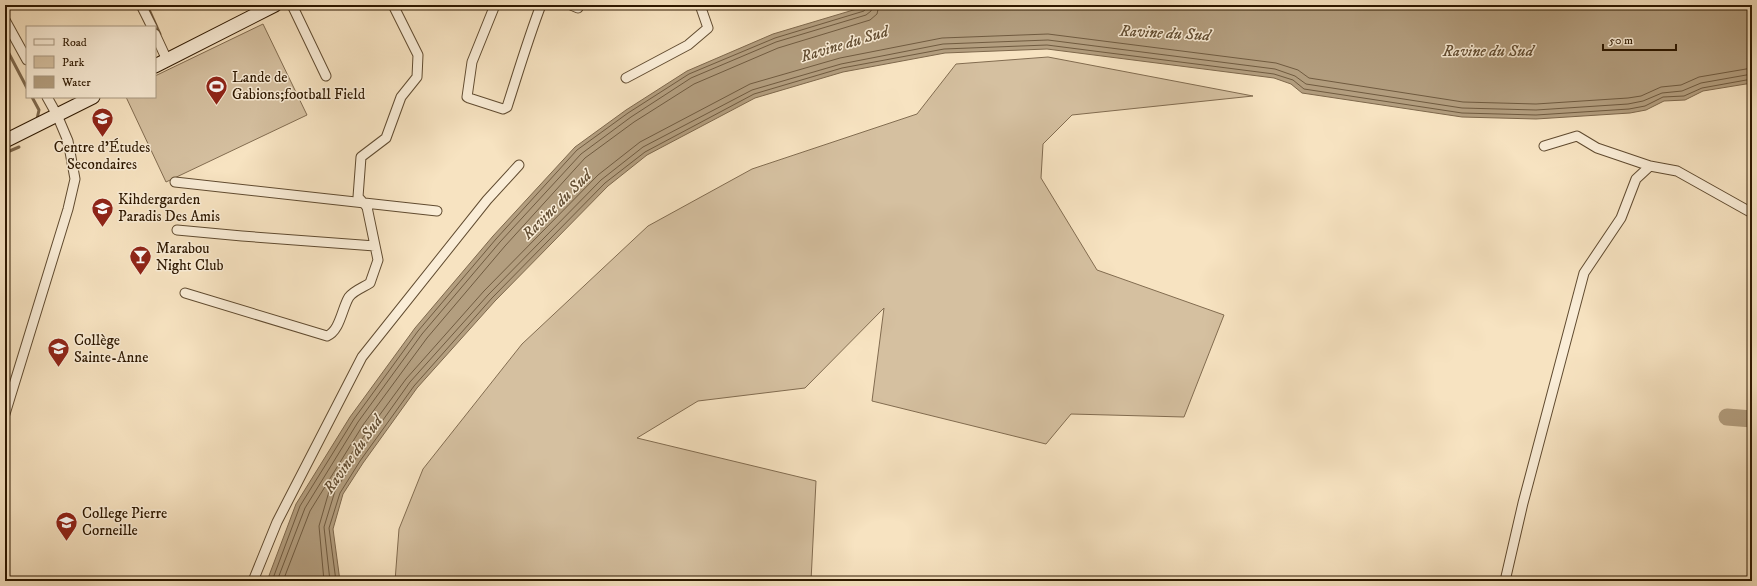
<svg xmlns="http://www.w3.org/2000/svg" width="1757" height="586" font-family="'IM FELL DW Pica',serif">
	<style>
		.green { fill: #d5c0a0; stroke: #826c50 }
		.water { fill: #b39e7f; stroke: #7e684c }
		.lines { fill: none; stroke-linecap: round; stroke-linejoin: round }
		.shore { stroke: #705b40; stroke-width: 1 }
		.stream { stroke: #7e684c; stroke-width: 3 }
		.river { stroke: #b39e7f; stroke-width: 17 }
		.street-casing { stroke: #604b30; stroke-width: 11 }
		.secondary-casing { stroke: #2e1800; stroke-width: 15 }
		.street { stroke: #faedd7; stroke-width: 9 }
		.secondary { stroke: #faedd7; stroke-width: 13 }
		.labels { text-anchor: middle; stroke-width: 3; stroke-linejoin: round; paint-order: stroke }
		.poi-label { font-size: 15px; fill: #2e1800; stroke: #faedd7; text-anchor: start }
		.water-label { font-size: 16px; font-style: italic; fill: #634e33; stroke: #faedd7 }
	</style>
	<rect width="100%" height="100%" fill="#f7e3c1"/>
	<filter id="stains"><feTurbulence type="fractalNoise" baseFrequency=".005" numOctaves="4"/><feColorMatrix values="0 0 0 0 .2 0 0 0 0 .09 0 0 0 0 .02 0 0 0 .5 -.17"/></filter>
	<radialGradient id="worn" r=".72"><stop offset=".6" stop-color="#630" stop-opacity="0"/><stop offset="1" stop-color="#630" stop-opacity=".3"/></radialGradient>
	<path class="green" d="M 263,24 L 307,115 L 166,182 L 126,97 L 155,97 L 155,76 Z
		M 1048,57 L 1253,96 L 1072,115 L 1043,144 L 1041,178 L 1097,270 L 1224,315 L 1184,417 L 1071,414 L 1046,444 L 872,401 L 884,308 L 805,388 L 698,401 L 637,438 L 816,481 L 811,581 L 395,581 L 399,529 L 423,469 L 522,344 L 648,226 L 752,169 L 917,114 L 956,64 Z"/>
	<path class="water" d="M 870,5 L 1752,5 L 1752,83 L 1703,91 L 1685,100 L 1664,101 L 1646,110 L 1630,113 L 1536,119 L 1462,117 L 1302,93 L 1291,84 L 1274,78 L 1047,49 L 945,53 L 843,72 L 755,98 L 647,155 L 608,186 L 495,301 L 417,388 L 363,463 L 343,494 L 333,529 L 340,581 L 267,581 L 296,504 L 350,417 L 415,328 L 493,236 L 575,147 L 626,110 L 687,71 L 773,34 Z"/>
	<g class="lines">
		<path class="shore" d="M 272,581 L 300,506 L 354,419 L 418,331 L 496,239 L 577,150 L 628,113 L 689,74 L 775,38 L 864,11 L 868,5
			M 277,581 L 305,508 L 358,422 L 422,334 L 500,242 L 581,154 L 631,117 L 691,78 L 776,42 L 866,15 L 871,11 L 873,5
			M 283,581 L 310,511 L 363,425 L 427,338 L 505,246 L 585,158 L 634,122 L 694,84 L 778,48 L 870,20 L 877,14 L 879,5
			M 324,581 L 319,526 L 330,488 L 351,454 L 406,379 L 484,291 L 598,175 L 640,142 L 750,84 L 840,58 L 942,38 L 1048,34 L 1276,63 L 1298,70 L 1309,78 L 1463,102 L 1536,104 L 1628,98 L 1641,96 L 1661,87 L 1681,85 L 1699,77 L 1752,68
			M 330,581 L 324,527 L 335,491 L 356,458 L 410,382 L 488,295 L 601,180 L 643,147 L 752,90 L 841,64 L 943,44 L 1048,40 L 1275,69 L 1295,76 L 1306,84 L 1462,108 L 1536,110 L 1628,104 L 1643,101 L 1662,93 L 1682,91 L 1701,83 L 1752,74
			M 336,581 L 329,528 L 340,493 L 360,461 L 414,386 L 492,298 L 605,183 L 645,152 L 754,94 L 842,68 L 944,49 L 1047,45 L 1274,74 L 1293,80 L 1304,89 L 1462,113 L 1536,115 L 1629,109 L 1645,106 L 1663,97 L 1684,96 L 1702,88 L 1752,79"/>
		<path class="stream" d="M 147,5 L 160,34
			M 5,46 L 27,88
			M 32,97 L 39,110 L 37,119
			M 5,153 L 19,147"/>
		<path class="river" d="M 1727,417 L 1752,419"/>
		<defs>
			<path id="street" d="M 141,5 L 152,27
				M 292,5 L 326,76
				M 495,5 L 472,62 L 467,97 L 469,98 L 503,109 L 507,107 C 518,73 528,39 541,5
				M 571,5 L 578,8
				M 5,20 L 27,60
				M 155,34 L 167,60
				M 626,78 L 688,45 L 708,28 L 700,5
				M 1544,146 L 1577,136 L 1597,148 L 1650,166
				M 175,182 L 437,211
				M 177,230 L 242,236 L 375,246
				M 185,293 L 327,336 C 340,331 342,308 349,297 C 353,291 364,287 370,283 L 378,260 L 367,207 L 358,197 L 361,157 L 386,138 L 401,97 L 417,77 L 418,55 L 393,5
				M 5,414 L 68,209 L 75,179 L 68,141 L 57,115 L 47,97
				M 253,581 L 277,522 L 362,357 L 487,200 L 519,165
				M 1505,581 L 1523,503 L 1584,273 L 1621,218 L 1636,179 L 1650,166 L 1677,171 L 1752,213"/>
			<path id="secondary" d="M 155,66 L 275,5
				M 5,141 L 93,97"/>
		</defs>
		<use href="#street" class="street-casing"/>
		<use href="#secondary" class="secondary-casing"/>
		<use href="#street" class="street"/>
		<use href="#secondary" class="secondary"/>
	</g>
	<defs>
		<symbol id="stadium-pin" viewBox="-11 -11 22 30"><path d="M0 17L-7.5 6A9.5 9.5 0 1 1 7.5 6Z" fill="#8f2418" stroke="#faedd7"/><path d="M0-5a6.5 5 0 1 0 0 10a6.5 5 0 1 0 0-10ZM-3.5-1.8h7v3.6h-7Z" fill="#fff"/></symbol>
		<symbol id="school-pin" viewBox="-11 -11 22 30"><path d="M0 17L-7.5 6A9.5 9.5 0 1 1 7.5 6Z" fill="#8f2418" stroke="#faedd7"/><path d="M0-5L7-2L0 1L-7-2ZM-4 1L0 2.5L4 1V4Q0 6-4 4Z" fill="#fff"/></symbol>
		<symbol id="bar-pin" viewBox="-11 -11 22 30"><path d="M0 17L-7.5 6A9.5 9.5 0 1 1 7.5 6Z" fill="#8f2418" stroke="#faedd7"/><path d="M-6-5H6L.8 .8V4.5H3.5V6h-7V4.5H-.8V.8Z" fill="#fff"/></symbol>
	</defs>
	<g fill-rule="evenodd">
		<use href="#stadium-pin" x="204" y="74" width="25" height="34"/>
		<use href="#school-pin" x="90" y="106" width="25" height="34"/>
		<use href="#school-pin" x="90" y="196" width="25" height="34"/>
		<use href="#bar-pin" x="128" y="244" width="25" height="34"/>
		<use href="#school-pin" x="46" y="336" width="25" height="34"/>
		<use href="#school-pin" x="54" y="510" width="25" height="34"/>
	</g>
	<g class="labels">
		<g class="poi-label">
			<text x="232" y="82">Lande de<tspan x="232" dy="17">Gabions;football Field</tspan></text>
			<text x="102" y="152" text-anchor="middle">Centre d'Études<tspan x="102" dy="17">Secondaires</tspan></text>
			<text x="118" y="204">Kihdergarden<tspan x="118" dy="17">Paradis Des Amis</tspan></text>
			<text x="156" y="253">Marabou<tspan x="156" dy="17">Night Club</tspan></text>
			<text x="74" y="345">Collège<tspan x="74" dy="17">Sainte-Anne</tspan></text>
			<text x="82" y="518">College Pierre<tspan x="82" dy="17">Corneille</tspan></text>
		</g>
		<g class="water-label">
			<text transform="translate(1165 32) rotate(3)" y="6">Ravine du Sud</text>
			<text transform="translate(844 43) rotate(-17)" y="6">Ravine du Sud</text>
			<text x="1488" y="56">Ravine du Sud</text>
			<text transform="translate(556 204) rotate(-45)" y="6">Ravine du Sud</text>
			<text transform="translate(352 454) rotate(-55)" y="6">Ravine du Sud</text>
		</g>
	</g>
	<rect width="1757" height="586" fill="none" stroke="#f7e3c1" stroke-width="20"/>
	<rect x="6" y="6" width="1745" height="574" fill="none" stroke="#2e1800" stroke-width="2"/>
	<rect x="10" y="10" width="1737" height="566" fill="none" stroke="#2e1800"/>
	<rect x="26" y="26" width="130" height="72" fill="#faedd7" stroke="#a89881"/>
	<rect x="34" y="39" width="20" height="6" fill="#faedd7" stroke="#a89881"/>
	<text x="62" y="46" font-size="12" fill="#2e1800">Road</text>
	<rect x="34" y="56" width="20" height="12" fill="#d5c0a0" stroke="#a89881"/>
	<text x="62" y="66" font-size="12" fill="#2e1800">Park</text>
	<rect x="34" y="76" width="20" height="12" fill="#b39e7f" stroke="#a89881"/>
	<text x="62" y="86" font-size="12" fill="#2e1800">Water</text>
	<path d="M1603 44v6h73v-6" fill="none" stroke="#2e1800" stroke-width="2"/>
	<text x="1609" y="44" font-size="12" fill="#2e1800" stroke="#faedd7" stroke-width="3" paint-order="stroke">50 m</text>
	<rect width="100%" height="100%" filter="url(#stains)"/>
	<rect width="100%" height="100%" fill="url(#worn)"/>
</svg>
